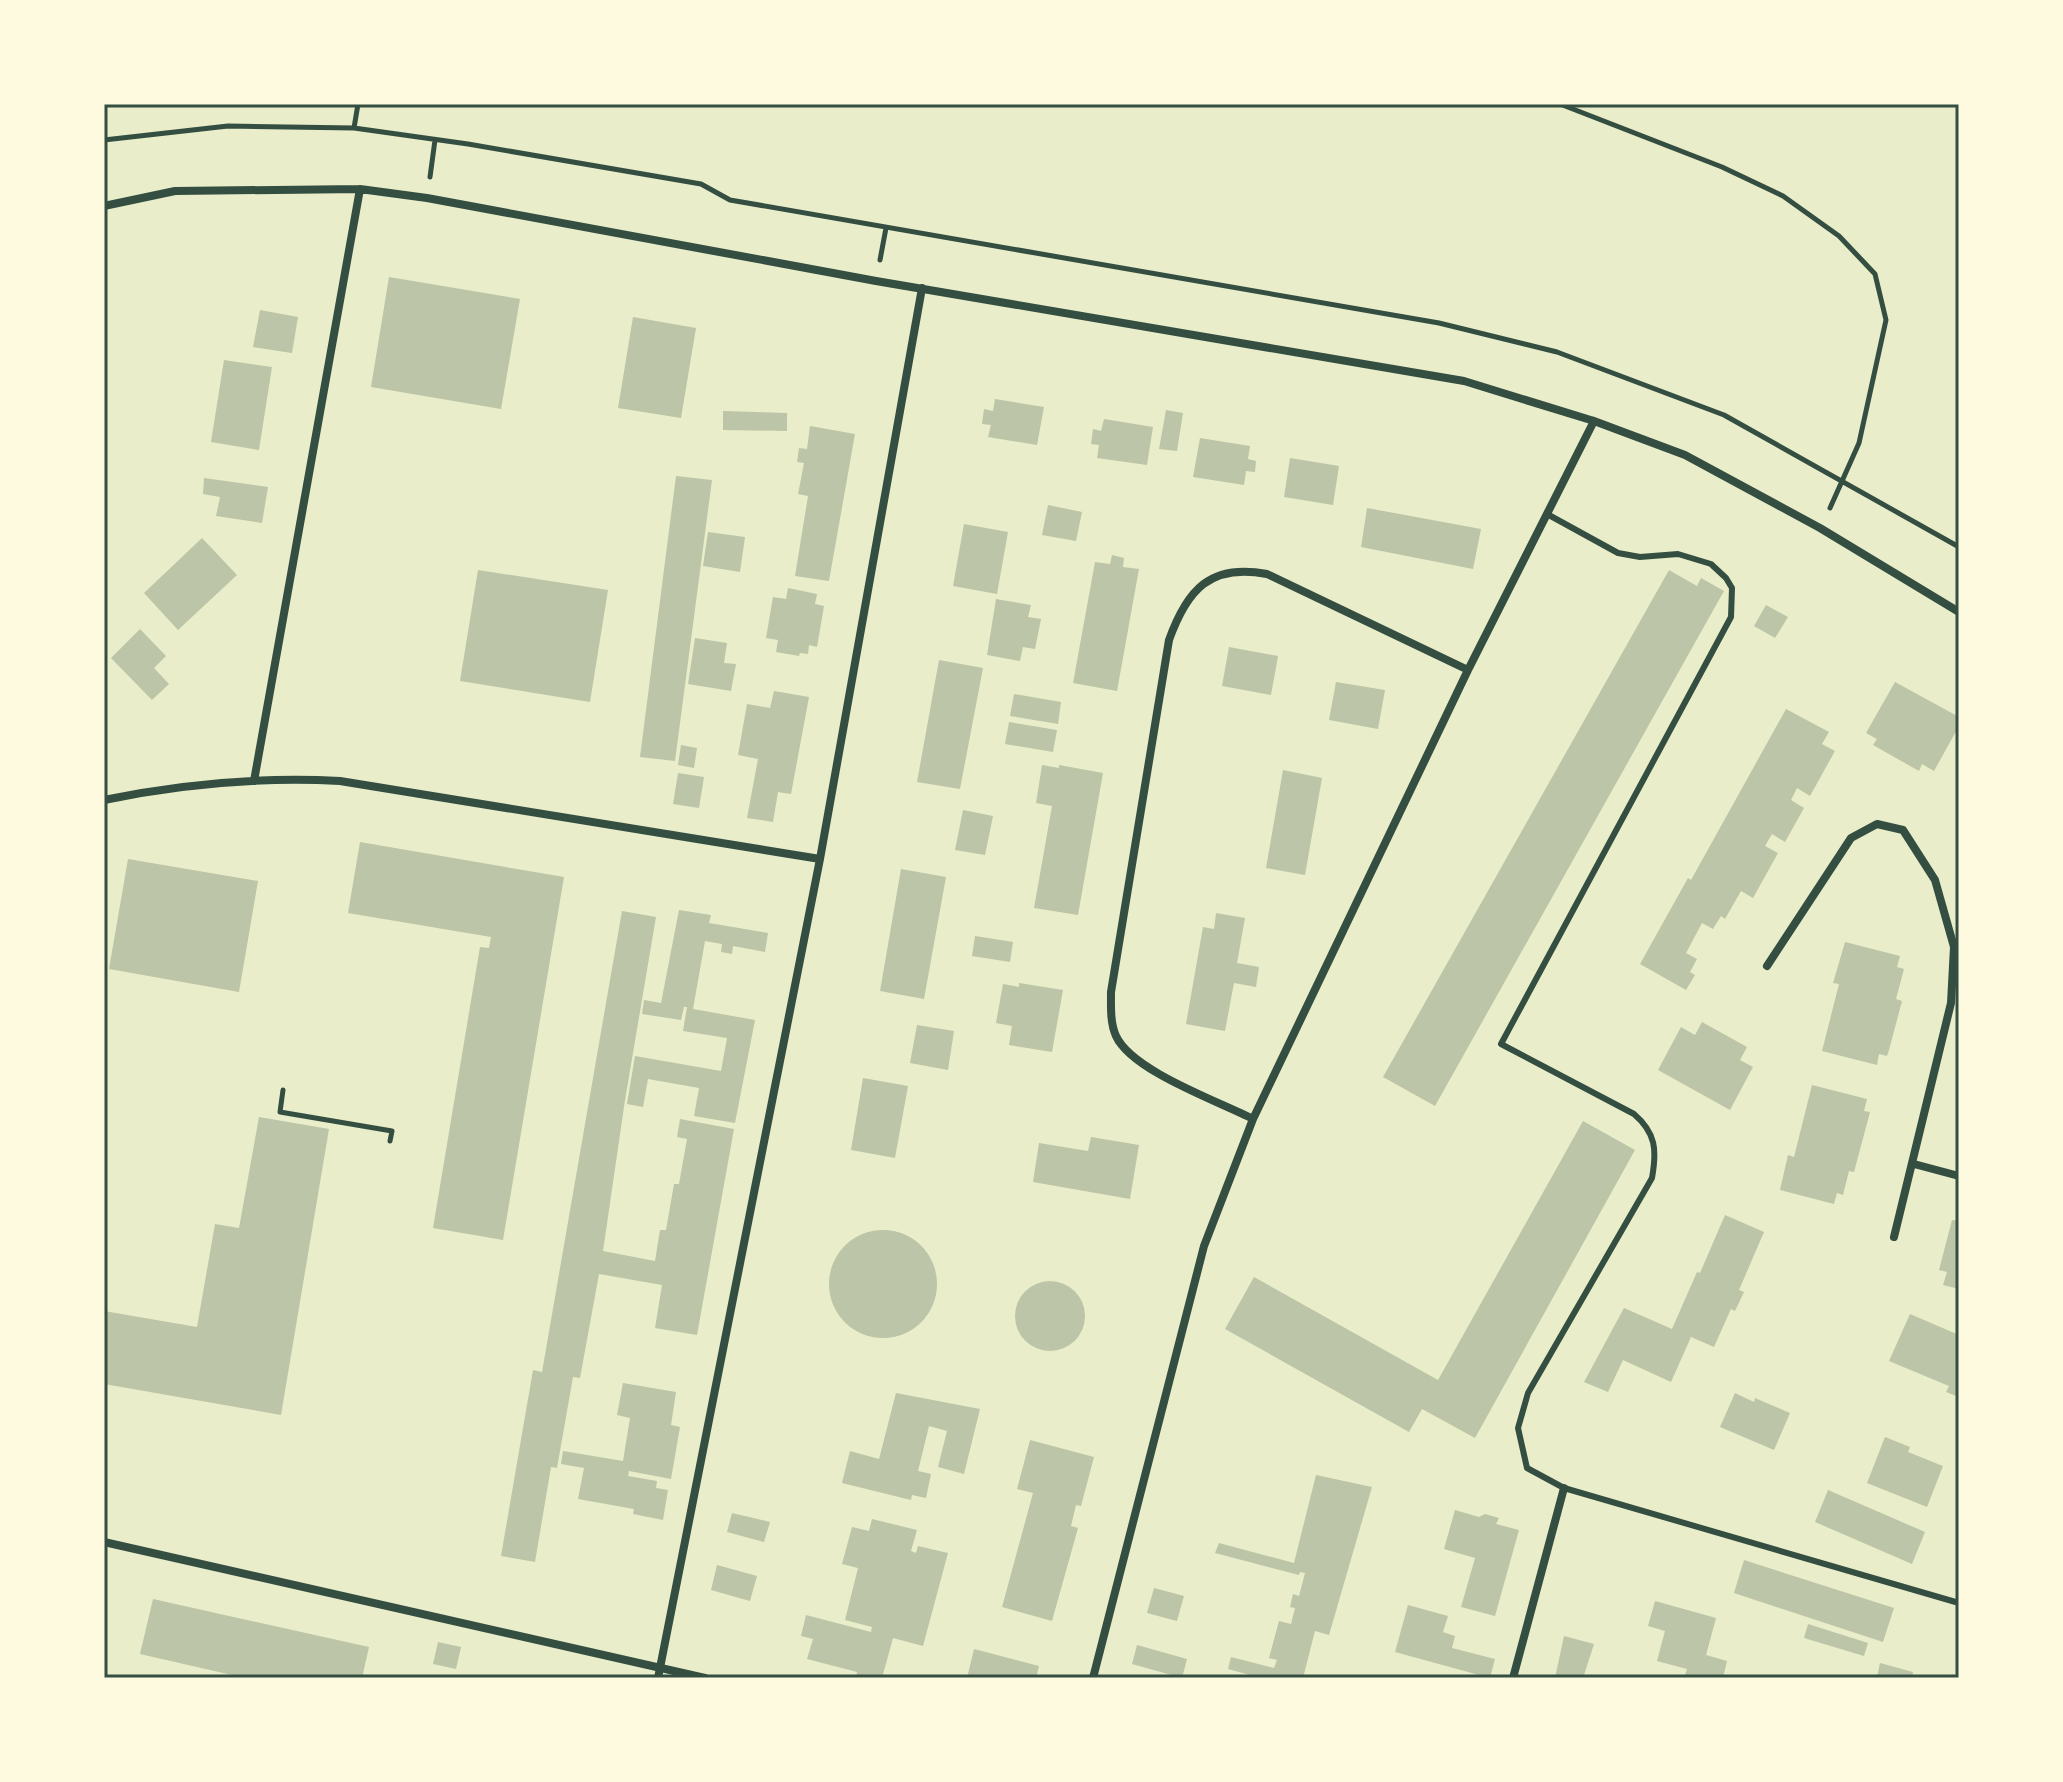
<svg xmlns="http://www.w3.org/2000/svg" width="2063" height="1782" font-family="Poppins,sans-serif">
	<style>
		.building { fill: #bcc5a7 }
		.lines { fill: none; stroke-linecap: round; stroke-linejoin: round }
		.path { stroke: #344e41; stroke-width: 5 }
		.service { stroke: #344e41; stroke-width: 6 }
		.minor { stroke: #344e41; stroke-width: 8 }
		.neatline { fill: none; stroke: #344e41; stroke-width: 3 }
	</style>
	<rect width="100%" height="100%" fill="#e9edc9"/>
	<path class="building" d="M 389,277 L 520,299 L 501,409 L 371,387 Z
		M 260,310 L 298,317 L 292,353 L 253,347 Z
		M 633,317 L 696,328 L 681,418 L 618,408 Z
		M 224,360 L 272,367 L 259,450 L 211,442 Z
		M 995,399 L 1044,407 L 1037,445 L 988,437 L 991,425 L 982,424 L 984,409 L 993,411 Z
		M 1166,410 L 1183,413 L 1177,451 L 1159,449 Z
		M 723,411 L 787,413 L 787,431 L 723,430 Z
		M 1104,419 L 1153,427 L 1147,465 L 1097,458 L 1099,445 L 1091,444 L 1093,429 L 1101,431 Z
		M 810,426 L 855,434 L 829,581 L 795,576 L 808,496 L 798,494 L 804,463 L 797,462 L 799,448 L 807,449 Z
		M 1200,438 L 1250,446 L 1248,459 L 1256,461 L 1255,472 L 1246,471 L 1244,485 L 1193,477 Z
		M 1290,458 L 1339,466 L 1333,505 L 1284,497 Z
		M 676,476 L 712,480 L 675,761 L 640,757 Z
		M 204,478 L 268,487 L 262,523 L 216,516 L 220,497 L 203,494 Z
		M 1048,505 L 1082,512 L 1076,541 L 1042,535 Z
		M 1367,508 L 1481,529 L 1473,569 L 1361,547 Z
		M 964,524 L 1008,532 L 997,594 L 953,586 Z
		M 708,532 L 745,537 L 740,572 L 703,566 Z
		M 202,538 L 237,575 L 178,630 L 144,593 Z
		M 1112,555 L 1124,558 L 1123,567 L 1139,569 L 1117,691 L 1073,683 L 1095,562 L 1110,564 Z
		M 478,570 L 608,590 L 590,702 L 460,681 Z
		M 1669,570 L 1697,586 L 1701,578 L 1724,591 L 1435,1106 L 1383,1077 Z
		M 788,588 L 817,594 L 815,604 L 824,606 L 817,647 L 809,645 L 808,654 L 800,653 L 799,656 L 776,652 L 778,640 L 766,638 L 773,597 L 786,599 Z
		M 996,599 L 1031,605 L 1028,617 L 1041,619 L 1035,649 L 1023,647 L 1020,661 L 987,655 Z
		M 1766,605 L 1788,617 L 1775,638 L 1754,626 Z
		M 140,629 L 166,656 L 154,668 L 169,684 L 152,700 L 111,658 Z
		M 695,638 L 727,643 L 724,663 L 736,664 L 731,691 L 688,684 Z
		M 1229,647 L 1278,656 L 1271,695 L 1222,686 Z
		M 939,660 L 983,668 L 960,789 L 917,782 Z
		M 1336,682 L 1385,690 L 1378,729 L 1329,720 Z
		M 1895,682 L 1959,717 L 1959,726 L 1934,771 L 1922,764 L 1919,771 L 1873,745 L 1877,739 L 1866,733 Z
		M 774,691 L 809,697 L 791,794 L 778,792 L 773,822 L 747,818 L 758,759 L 738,755 L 747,704 L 770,708 Z
		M 1014,694 L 1061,702 L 1058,724 L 1010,716 Z
		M 1786,709 L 1829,732 L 1822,744 L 1835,751 L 1810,796 L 1797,788 L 1791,800 L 1804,808 L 1785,842 L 1772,834 L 1765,846 L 1778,853 L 1753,898 L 1741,891 L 1725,919 L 1721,916 L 1713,929 L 1702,923 L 1686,953 L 1697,959 L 1690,972 L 1695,975 L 1686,990 L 1640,964 L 1688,878 L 1691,880 Z
		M 1009,722 L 1057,730 L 1053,752 L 1005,744 Z
		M 681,745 L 697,748 L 694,768 L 678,765 Z
		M 1042,765 L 1059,768 L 1059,765 L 1103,773 L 1078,915 L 1034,908 L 1052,806 L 1036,803 Z
		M 1283,770 L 1322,778 L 1305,875 L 1266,868 Z
		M 678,773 L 704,777 L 699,808 L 673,804 Z
		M 963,810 L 993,816 L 985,855 L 955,850 Z
		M 360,842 L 564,877 L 503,1240 L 433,1228 L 480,947 L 489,948 L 491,937 L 348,913 Z
		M 128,859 L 258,881 L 239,992 L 109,969 Z
		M 901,869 L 946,877 L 924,999 L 880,991 Z
		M 679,910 L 711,915 L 709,923 L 768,933 L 765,952 L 733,946 L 732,954 L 721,952 L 722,944 L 705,941 L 693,1009 L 755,1020 L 735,1123 L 694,1116 L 699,1088 L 648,1079 L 643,1107 L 627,1104 L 635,1056 L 721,1071 L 727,1038 L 683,1031 L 687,1007 L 684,1007 L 681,1020 L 642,1014 L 644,1000 L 661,1003 Z
		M 622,911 L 656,917 L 625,1100 L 603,1251 L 655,1261 L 660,1230 L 666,1230 L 674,1184 L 679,1184 L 687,1139 L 677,1137 L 680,1119 L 734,1129 L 697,1335 L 655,1328 L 662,1285 L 599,1274 L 580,1378 L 573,1377 L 557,1468 L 551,1467 L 535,1562 L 501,1556 L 533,1370 L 542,1372 Z
		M 1216,913 L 1245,918 L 1237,963 L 1259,967 L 1256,987 L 1234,983 L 1225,1031 L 1186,1024 L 1203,927 L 1214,929 Z
		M 975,936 L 1013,942 L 1010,962 L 972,956 Z
		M 1845,942 L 1900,956 L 1897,967 L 1904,969 L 1896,999 L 1902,1001 L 1889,1050 L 1887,1056 L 1879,1054 L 1877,1065 L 1822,1051 L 1839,984 L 1833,983 Z
		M 1019,983 L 1063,990 L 1052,1052 L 1009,1045 L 1012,1026 L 996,1023 L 1003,984 L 1019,987 Z
		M 1702,1022 L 1747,1047 L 1740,1060 L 1753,1067 L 1730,1110 L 1658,1070 L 1681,1027 L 1695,1035 Z
		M 917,1025 L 954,1031 L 948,1070 L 910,1063 Z
		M 863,1078 L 908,1086 L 895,1158 L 851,1150 Z
		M 1812,1085 L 1867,1099 L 1864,1111 L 1870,1112 L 1854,1172 L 1849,1171 L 1843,1195 L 1837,1193 L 1834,1204 L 1780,1190 L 1788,1155 L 1794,1157 Z
		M 259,1117 L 329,1129 L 281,1415 L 104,1384 L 104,1311 L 197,1327 L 215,1224 L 239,1228 Z
		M 1583,1121 L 1635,1150 L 1475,1438 L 1422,1409 L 1409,1432 L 1225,1329 L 1254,1277 L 1438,1380 Z
		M 1091,1137 L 1139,1145 L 1130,1199 L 1033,1182 L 1039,1143 L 1088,1151 Z
		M 1725,1215 L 1764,1232 L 1739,1290 L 1744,1292 L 1735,1311 L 1731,1309 L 1714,1347 L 1691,1337 L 1671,1382 L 1623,1360 L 1608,1392 L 1584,1382 L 1624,1308 L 1672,1329 L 1697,1272 L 1700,1273 Z
		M 1952,1220 L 1959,1221 L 1959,1289 L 1943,1285 L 1947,1272 L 1939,1270 Z
		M829 1284a54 54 0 1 1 108 0a54 54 0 1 1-108 0Z
		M1015 1316a35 35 0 1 1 70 0a35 35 0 1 1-70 0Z
		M 1910,1314 L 1959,1335 L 1959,1397 L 1946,1392 L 1949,1386 L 1889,1361 Z
		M 623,1383 L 676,1392 L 671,1425 L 680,1427 L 671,1479 L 629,1471 L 628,1476 L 657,1481 L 656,1488 L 668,1490 L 663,1520 L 633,1514 L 634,1509 L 578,1499 L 584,1468 L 561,1464 L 563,1451 L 623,1461 L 630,1418 L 617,1415 Z
		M 896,1393 L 980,1409 L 964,1474 L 938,1467 L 947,1431 L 929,1426 L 918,1471 L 931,1474 L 926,1498 L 912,1495 L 911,1500 L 842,1483 L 850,1451 L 879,1459 Z
		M 1735,1393 L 1754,1402 L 1755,1398 L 1790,1413 L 1774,1450 L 1720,1427 Z
		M 1885,1437 L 1910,1447 L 1908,1452 L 1943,1466 L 1927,1507 L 1867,1483 Z
		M 1030,1440 L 1094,1457 L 1081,1506 L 1076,1505 L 1071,1526 L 1078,1528 L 1052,1621 L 1002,1607 L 1033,1493 L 1017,1489 Z
		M 1316,1475 L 1372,1487 L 1329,1635 L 1315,1631 L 1303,1678 L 1261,1678 L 1228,1669 L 1231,1657 L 1274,1668 L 1277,1660 L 1269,1658 L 1279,1621 L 1291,1624 L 1295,1608 L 1290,1607 L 1293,1594 L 1299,1596 L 1305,1573 L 1300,1572 L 1299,1575 L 1215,1553 L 1219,1543 L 1294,1563 Z
		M 1828,1490 L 1925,1532 L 1912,1564 L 1815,1522 Z
		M 1455,1510 L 1479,1517 L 1485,1514 L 1499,1518 L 1496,1524 L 1519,1530 L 1495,1616 L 1461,1607 L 1475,1558 L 1444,1549 Z
		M 732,1513 L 770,1522 L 764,1542 L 727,1532 Z
		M 872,1519 L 917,1530 L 911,1551 L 916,1553 L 918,1546 L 948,1553 L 923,1646 L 893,1638 L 882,1678 L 856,1678 L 857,1672 L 807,1659 L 813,1639 L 801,1636 L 806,1615 L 871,1632 L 872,1627 L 845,1620 L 858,1568 L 842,1564 L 852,1527 L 869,1531 Z
		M 1744,1560 L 1894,1608 L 1883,1642 L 1734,1593 Z
		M 717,1565 L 757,1576 L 750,1601 L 711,1590 Z
		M 1154,1588 L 1184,1596 L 1177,1621 L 1147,1613 Z
		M 153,1599 L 369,1647 L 362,1678 L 245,1678 L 140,1654 Z
		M 1655,1601 L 1716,1618 L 1706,1655 L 1727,1661 L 1723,1678 L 1684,1678 L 1687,1669 L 1657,1661 L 1665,1631 L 1648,1626 Z
		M 1408,1605 L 1448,1616 L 1443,1632 L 1455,1636 L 1452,1648 L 1495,1659 L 1490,1678 L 1395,1652 Z
		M 1808,1624 L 1868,1643 L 1864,1656 L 1804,1638 Z
		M 1564,1636 L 1594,1644 L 1583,1678 L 1555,1678 Z
		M 438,1642 L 461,1647 L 456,1669 L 433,1664 Z
		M 1137,1645 L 1187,1659 L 1182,1678 L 1132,1664 Z
		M 974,1649 L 1039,1666 L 1036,1678 L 967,1678 Z
		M 1880,1663 L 1913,1672 L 1912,1678 L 1877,1677 Z"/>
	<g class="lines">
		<path class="path" d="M 1560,104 L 1722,167 L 1783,196 L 1839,236 L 1875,274 L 1886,320 L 1859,443 L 1830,508
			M 354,128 L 358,104
			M 104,140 L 228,126 L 354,128 L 468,144 L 701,184 L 730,200 L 1439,323 L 1557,352 L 1724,415 L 1959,547
			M 430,177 L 435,140
			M 880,260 L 886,228
			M 283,1090 L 280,1112 L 392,1131 L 390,1141"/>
		<path class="service" d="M 1547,514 L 1618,553 L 1640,557 L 1678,554 L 1711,564 L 1726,578 L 1732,588 L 1731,617 L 1501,1044 L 1634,1114 C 1656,1133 1657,1150 1652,1178 L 1528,1393 L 1518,1428 L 1527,1468 L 1564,1488 L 1959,1603"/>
		<path class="minor" d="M 104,206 L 175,191 L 360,189 L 427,198 L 876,281 L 1464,381 L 1594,421 L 1685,455 L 1820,528 L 1959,612
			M 254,781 L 360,189
			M 104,800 C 181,784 262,777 340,781 L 820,859
			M 1767,966 L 1851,838 L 1877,824 L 1903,830 L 1935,880 L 1954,947 L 1951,1003 L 1894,1237
			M 1253,1119 C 1218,1101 1132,1071 1116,1036 C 1110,1023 1111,1006 1111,992 L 1169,640 C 1187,590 1210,563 1267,574 L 1468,670
			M 1914,1164 L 1959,1176
			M 104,1542 L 705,1678
			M 658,1678 L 820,859 L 922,288
			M 1093,1678 L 1204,1246 L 1253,1119 L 1468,670 L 1594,421
			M 1513,1678 L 1564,1488"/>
	</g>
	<rect width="2063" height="1782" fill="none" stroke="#fefae0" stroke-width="212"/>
	<rect x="106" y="106" width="1851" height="1570" class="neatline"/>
</svg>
